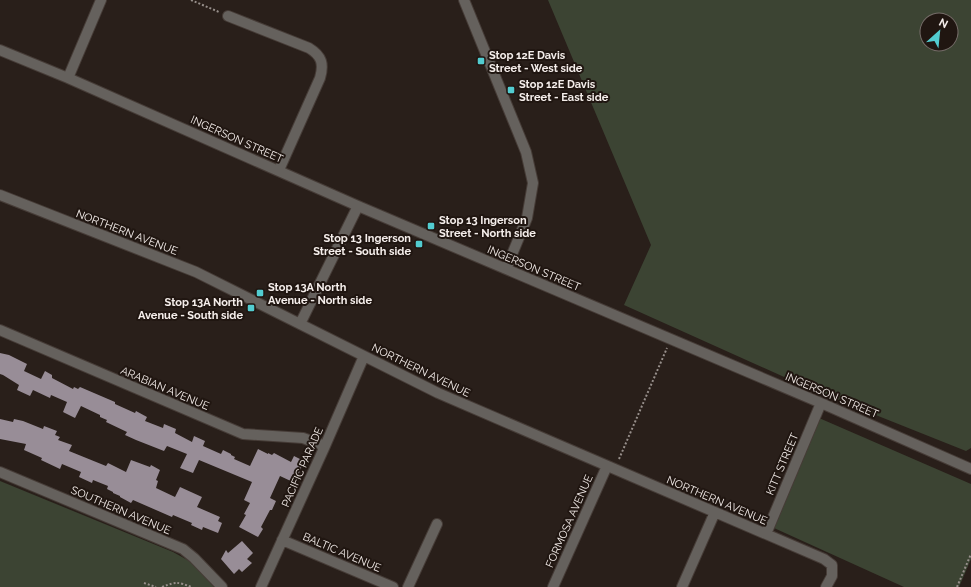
<svg xmlns="http://www.w3.org/2000/svg" width="971" height="587" font-family="Raleway,sans-serif">
	<style>
		.park { fill: #3c4433; fill-rule: evenodd }
		.building { fill: #988d97 }
		.lines { fill: none; stroke-linecap: round; stroke-linejoin: round }
		.minor-casing { stroke: #463c37; stroke-width: 12 }
		.path { stroke: #978f8b; stroke-width: 2; stroke-dasharray: 2 2; stroke-linecap: butt }
		.minor { stroke: #65615d; stroke-width: 10 }
		.poi-dot { fill: #52ccd0; stroke: #201611; stroke-width: 1.5 }
		.labels { text-anchor: middle; stroke-width: 4; stroke-linejoin: round; paint-order: stroke }
		.poi-label { font-size: 11px; font-weight: bold; fill: #f5eeeb; stroke: #201611; text-anchor: start }
		.street-label { font-size: 11px; fill: #f5eeeb; stroke: #201611 }
	</style>
	<rect width="100%" height="100%" fill="#291f1a"/>
	<path class="park" d="M 548,0 L 971,0 L 971,448 L 966,451 L 813,390 L 624,305 L 651,245 ZM 927,20 L 951,20 L 951,44 L 927,44 Z
		M 819,418 L 971,484 L 971,559 L 959,587 L 904,587 L 774,528 Z
		M 0,481 L 173,552 L 191,562 L 214,587 L 0,587 Z"/>
	<path class="building" d="M 0,353 L 9,355 L 27,364 L 24,371 L 41,379 L 45,371 L 52,375 L 52,378 L 73,389 L 74,387 L 78,389 L 80,387 L 115,402 L 115,404 L 135,413 L 136,411 L 147,417 L 145,421 L 163,428 L 164,424 L 176,429 L 175,433 L 192,442 L 194,436 L 205,441 L 203,446 L 221,454 L 223,450 L 231,454 L 231,455 L 235,457 L 234,459 L 250,466 L 258,449 L 268,454 L 268,453 L 272,455 L 274,453 L 291,462 L 294,456 L 304,461 L 295,483 L 280,476 L 270,498 L 276,501 L 272,510 L 270,510 L 261,527 L 263,529 L 258,537 L 239,527 L 246,515 L 244,514 L 250,503 L 244,500 L 252,482 L 199,460 L 193,473 L 180,468 L 187,454 L 167,446 L 164,451 L 136,440 L 125,435 L 127,432 L 106,422 L 107,420 L 100,417 L 100,415 L 81,406 L 75,418 L 63,412 L 67,402 L 51,395 L 50,398 L 33,390 L 30,396 L 17,390 L 19,385 L 3,375 L 0,374 Z
		M 0,419 L 13,422 L 14,419 L 23,421 L 43,429 L 44,426 L 57,431 L 55,435 L 60,437 L 58,440 L 72,445 L 69,451 L 106,466 L 108,463 L 126,472 L 131,460 L 150,467 L 151,465 L 160,470 L 156,480 L 158,481 L 156,488 L 175,497 L 180,487 L 202,497 L 197,507 L 220,517 L 218,521 L 222,523 L 218,533 L 203,527 L 202,530 L 191,525 L 192,523 L 173,515 L 172,517 L 133,500 L 131,503 L 120,497 L 120,496 L 113,493 L 113,492 L 107,489 L 108,486 L 93,480 L 92,483 L 79,477 L 81,472 L 62,464 L 60,469 L 41,460 L 42,458 L 24,450 L 26,444 L 0,439 Z
		M 242,541 L 253,553 L 247,559 L 252,563 L 242,572 L 239,569 L 234,574 L 221,559 L 226,550 L 228,553 Z"/>
	<g class="lines">
		<defs>
			<path id="minor" d="M 464,0 L 526,152 L 533,183 L 527,218 L 506,269
				M 228,16 L 309,48 C 322,56 324,64 320,78 L 279,170
				M 0,50 L 68,78 L 358,206 L 821,403 L 971,469
				M 68,78 L 101,0
				M 0,195 L 196,272 L 438,393 L 824,559 L 832,565 L 832,576 L 826,587
				M 300,324 L 358,206
				M 0,330 L 243,434 L 303,438 L 325,446
				M 0,472 L 183,549 L 194,558 L 222,587
				M 766,534 L 821,403
				M 282,540 L 393,587
				M 261,587 L 325,446 L 364,356
				M 408,587 L 437,524
				M 553,587 L 607,466
				M 682,587 L 715,512"/>
		</defs>
		<use href="#minor" class="minor-casing"/>
		<path class="path" d="M 191,0 L 219,12
			M 619,459 L 667,348
			M 144,583 L 156,587
			M 162,587 C 178,581 176,582 192,587
			M 957,587 L 971,554"/>
		<use href="#minor" class="minor"/>
	</g>
	<g class="poi-dot">
		<rect x="477" y="57" width="8" height="8" rx="2"/>
		<rect x="507" y="86" width="8" height="8" rx="2"/>
		<rect x="427" y="222" width="8" height="8" rx="2"/>
		<rect x="415" y="240" width="8" height="8" rx="2"/>
		<rect x="256" y="289" width="8" height="8" rx="2"/>
		<rect x="247" y="304" width="8" height="8" rx="2"/>
	</g>
	<g class="labels">
		<g class="poi-label">
			<text x="489" y="59">Stop 12E Davis<tspan x="489" dy="13">Street - West side</tspan></text>
			<text x="519" y="88">Stop 12E Davis<tspan x="519" dy="13">Street - East side</tspan></text>
			<text x="439" y="224">Stop 13 Ingerson<tspan x="439" dy="13">Street - North side</tspan></text>
			<text x="411" y="242" text-anchor="end">Stop 13 Ingerson<tspan x="411" dy="13">Street - South side</tspan></text>
			<text x="268" y="291">Stop 13A North<tspan x="268" dy="13">Avenue - North side</tspan></text>
			<text x="243" y="306" text-anchor="end">Stop 13A North<tspan x="243" dy="13">Avenue - South side</tspan></text>
		</g>
		<g class="street-label">
			<text transform="translate(237 139) rotate(24)" y="4">INGERSON STREET</text>
			<text transform="translate(127 232) rotate(21)" y="4">NORTHERN AVENUE</text>
			<text transform="translate(534 268) rotate(23)" y="4">INGERSON STREET</text>
			<text transform="translate(421 370) rotate(26)" y="4">NORTHERN AVENUE</text>
			<text transform="translate(165 388) rotate(23)" y="4">ARABIAN AVENUE</text>
			<text transform="translate(832 395) rotate(23)" y="4">INGERSON STREET</text>
			<text transform="translate(782 464) rotate(-67)" y="4">KITT STREET</text>
			<text transform="translate(302 467) rotate(-66)" y="4">PACIFIC PARADE</text>
			<text transform="translate(717 500) rotate(23)" y="4">NORTHERN AVENUE</text>
			<text transform="translate(121 510) rotate(23)" y="4">SOUTHERN AVENUE</text>
			<text transform="translate(569 521) rotate(-66)" y="4">FORMOSA AVENUE</text>
			<text transform="translate(342 552) rotate(23)" y="4">BALTIC AVENUE</text>
		</g>
	</g>
	<g transform="translate(939 32) rotate(27)"><circle r="19" fill="#201611" stroke="#756c68"/>
	<path d="M0-3L7 15L0 10L-7 15Z" fill="#52ccd0"/>
	<text y="-6" font-size="11" font-weight="bold" text-anchor="middle" fill="#f5eeeb">N</text>
	</g>
</svg>
